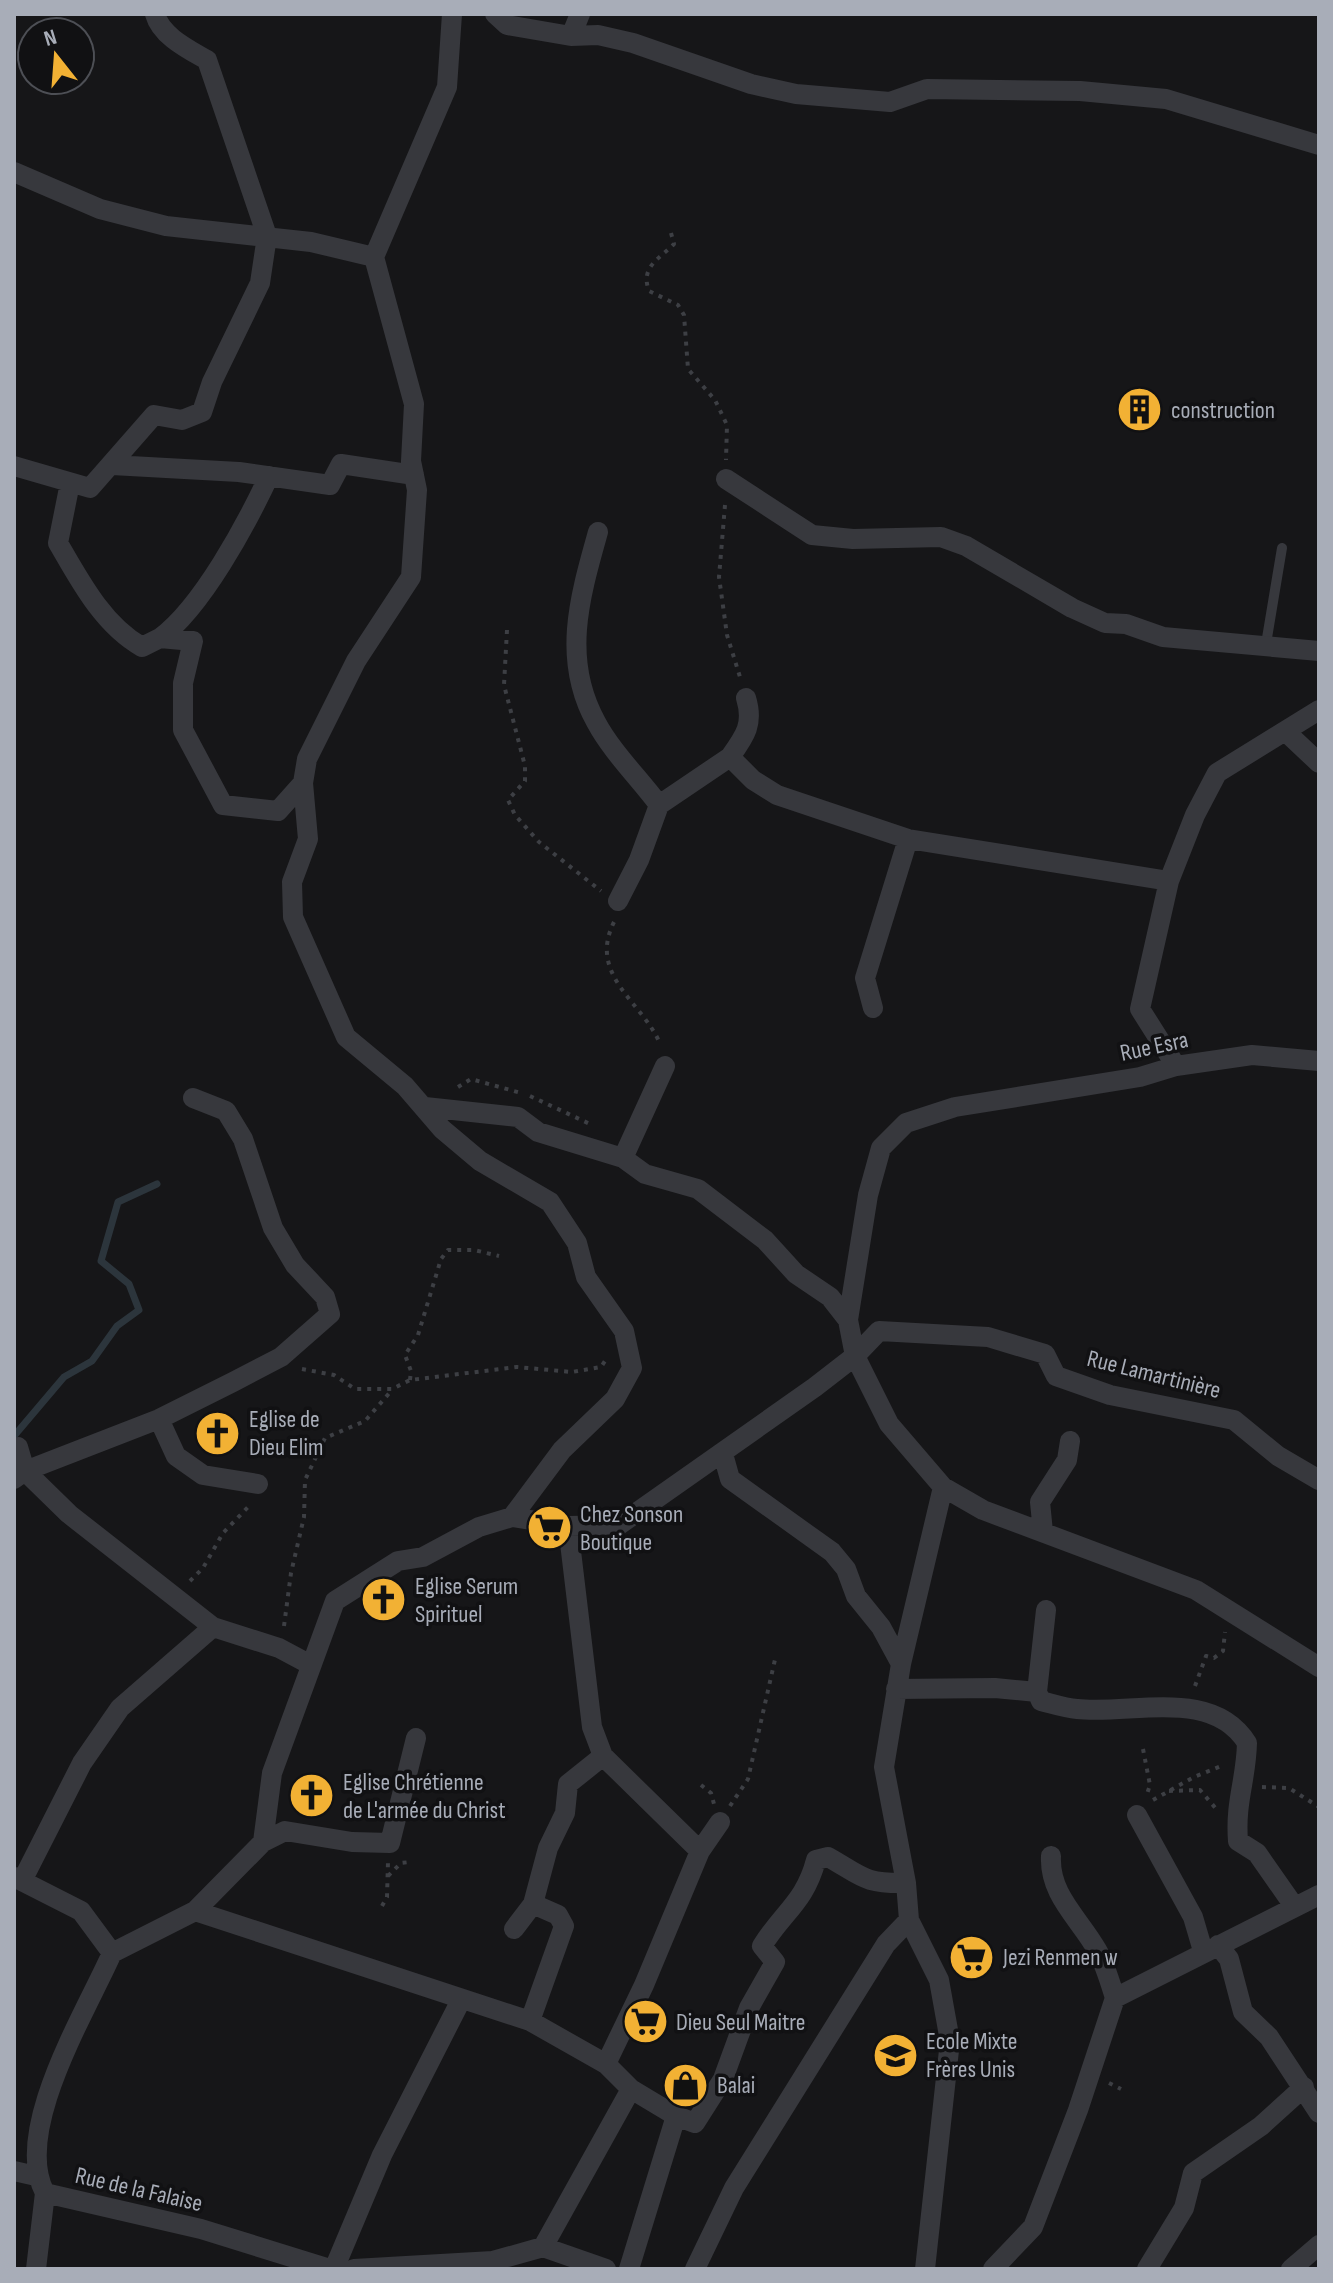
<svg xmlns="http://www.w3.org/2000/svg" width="1333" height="2283" font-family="'Sofia Sans Condensed',sans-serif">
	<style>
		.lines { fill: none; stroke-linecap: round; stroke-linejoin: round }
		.stream { stroke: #2c353c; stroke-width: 7 }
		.path { stroke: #3d3f44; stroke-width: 4; stroke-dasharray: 4 6; stroke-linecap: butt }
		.service { stroke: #37383d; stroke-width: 10 }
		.minor { stroke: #37383d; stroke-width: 20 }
		.labels { text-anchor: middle; stroke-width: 7; stroke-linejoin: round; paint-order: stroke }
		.poi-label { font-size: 24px; fill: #a8adb8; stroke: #111113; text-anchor: start }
		.street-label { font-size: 24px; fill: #a8adb8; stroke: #111113 }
	</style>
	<rect width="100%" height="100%" fill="#161618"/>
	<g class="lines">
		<path class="stream" d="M 14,1436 L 64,1377 L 92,1361 L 117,1326 L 139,1310 L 129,1284 L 101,1261 L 118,1202 L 157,1184"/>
		<path class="path" d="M 671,233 L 674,244 C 659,259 640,267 649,291 L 678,305 L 684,315 L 688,369 L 715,400 L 727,425 L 726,460
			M 725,505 L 719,577 L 727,635 L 740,677
			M 507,630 L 504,685 L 525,766 L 525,781 L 508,800 L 515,815 L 539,842 L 601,891
			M 614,922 C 587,976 644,1003 660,1044
			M 458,1087 L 471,1079 L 521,1093
			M 530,1096 L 590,1124
			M 302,1369 L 334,1375 L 355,1389 L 392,1389 L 410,1380 L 517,1367 L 572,1372 L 601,1367 L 607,1358
			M 410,1380 L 411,1371 L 405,1355 L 418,1335 L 441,1259 L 448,1250 L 474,1250 L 499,1256
			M 434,1577 L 446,1588
			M 190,1581 L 203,1568 L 223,1533 L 251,1504
			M 284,1626 L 291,1573 L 304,1517 L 305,1480 L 325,1438 L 365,1421 L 392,1390
			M 1195,1686 L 1206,1656 L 1214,1658 L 1223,1651 L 1225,1632
			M 1143,1749 L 1150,1785 L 1146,1797
			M 701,1785 L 711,1793 L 714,1804
			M 1262,1787 L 1289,1788 L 1319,1807
			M 1169,1791 L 1200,1790 L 1218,1811
			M 1153,1800 L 1194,1777 L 1224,1765
			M 730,1806 L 748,1779 L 776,1655
			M 388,1876 L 401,1863 L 410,1862
			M 382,1906 L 387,1897 L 388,1862
			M 1109,2083 L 1121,2089"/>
		<path class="service" d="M 1266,644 L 1282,548"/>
		<path class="minor" d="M 452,14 L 447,87 L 374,257 L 414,404 L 411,461 L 417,490 L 411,577 L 356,661 L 307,759 L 303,783 L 308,839 L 292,882 L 293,917 L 346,1037 L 405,1086 L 442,1129 L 480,1161 L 550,1202 L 577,1243 L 586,1277 L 624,1331 L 632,1368 L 615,1399 L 562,1450 L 512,1517
			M 495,14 L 507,25 L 571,36 L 580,14
			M 571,36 L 598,35 L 633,43 L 751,84 L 796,94 L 890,102 L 927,89 L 1080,91 L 1166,99 L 1319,145
			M 14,172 L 100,209 L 166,226 L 311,242 L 374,257
			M 112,465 L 239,472 L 330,485 L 341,464 L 414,475
			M 14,466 L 90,488 L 154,415 L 182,420 L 202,412 L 212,382 L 260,283 L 267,236 L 207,60 C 188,49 161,36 155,14
			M 726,479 L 812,535 L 853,539 L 941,537 L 966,546 L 1072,608 L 1105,623 L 1126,624 L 1163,637 L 1319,651
			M 70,483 L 58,543 C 80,581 103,625 142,647 L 160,638 L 193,641 L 183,683 L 183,730 L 223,805 L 278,811 L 303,783
			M 598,532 C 580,596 561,659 596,722 C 612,752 639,778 659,805
			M 160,638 C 202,607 246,525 269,476
			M 746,698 C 754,724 745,736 730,757 L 753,780 L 777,795 L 908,839 L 1169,881 L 1195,815 L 1217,773 L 1319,710
			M 1285,731 L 1319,763
			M 1169,881 L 1140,1009 L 1176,1066
			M 618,901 L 639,860 L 659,805 L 730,757
			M 873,1008 L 865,978 L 908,839
			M 1319,1061 L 1252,1055 L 1176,1066 L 1140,1077 L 955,1107 L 906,1123 L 881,1148 L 868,1195 L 848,1320 L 855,1356 L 889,1424 L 943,1487 L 983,1510 L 1196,1590 L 1319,1667
			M 425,1107 L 518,1117 L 538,1132 L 623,1158 L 645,1174 L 698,1189 L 765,1240 L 796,1274 L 830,1297 L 848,1320
			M 623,1158 L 665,1066
			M 159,1419 L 176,1456 L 203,1475 L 258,1484
			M 18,1447 L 25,1471 L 69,1514 L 213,1627 L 279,1648 L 309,1664
			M 723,1454 L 730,1479 L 832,1552 L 846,1569 L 856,1596 L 881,1627 L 901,1664
			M 14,1479 L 25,1471 L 159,1419 L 233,1382 L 281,1357 L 330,1314 L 325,1297 L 295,1265 L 273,1228 L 243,1139 L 226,1111 L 193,1098
			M 1043,1532 L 1040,1502 L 1067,1460 L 1070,1441
			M 896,1689 L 995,1688 L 1037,1692 L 1041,1701 C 1053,1704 1065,1708 1077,1709 C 1132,1715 1212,1687 1247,1743 C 1246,1781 1235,1801 1238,1841 L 1257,1853 L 1294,1906
			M 1037,1692 L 1046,1610
			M 603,1756 L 700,1851
			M 1137,1815 L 1193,1917 L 1203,1951
			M 263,1842 L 285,1831 L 352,1842 L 390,1843 L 416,1738
			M 1051,1856 C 1049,1895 1079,1918 1097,1950 C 1105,1964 1110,1982 1115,1998
			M 14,1877 L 81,1911 L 112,1953 L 195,1911 L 530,2021 L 606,2064 L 631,2089 L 676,2116 L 629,2269
			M 23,1879 L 82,1763 L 120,1708 L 213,1627
			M 195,1911 L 263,1842 L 272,1773 L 335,1601 L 398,1561 L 423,1557 L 479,1527 L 512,1517 L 568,1526 L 619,1525 L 815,1387 L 855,1356 L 879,1331 L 988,1337 L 1045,1354 L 1056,1376 L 1110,1395 L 1234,1420 L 1278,1456 L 1319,1480
			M 514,1929 L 533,1904 L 548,1848 L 565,1813 L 568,1784 L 603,1756 L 592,1727 L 568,1526
			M 1218,1945 L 1229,1959 L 1243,2012 L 1269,2037 L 1319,2113
			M 112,1953 C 86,2012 12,2131 45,2193 L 201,2229 L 330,2269
			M 530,2021 L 564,1926 L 558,1915 L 533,1904
			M 606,2064 L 644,1985 L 700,1851 L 720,1822
			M 676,2116 L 695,2123 L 723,2079 L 749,2008 L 775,1962 L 762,1946 C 783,1912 805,1902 816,1860 L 828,1857 C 862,1876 863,1884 906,1883
			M 14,2171 L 36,2176
			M 543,2247 L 631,2089
			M 36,2269 L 45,2193
			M 334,2269 L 382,2155 L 461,2000
			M 354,2269 L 493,2261 L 543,2247 L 606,2269
			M 695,2269 L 734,2188 L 886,1944 L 909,1920
			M 925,2269 L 950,2041 L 939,1980 L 909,1920 L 906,1883 L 884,1767 L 901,1664 L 943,1487
			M 993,2269 L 1033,2227 L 1078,2110 L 1115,1998 L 1319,1895
			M 1147,2269 L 1184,2208 L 1193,2173 L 1261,2126 L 1304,2087
			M 1291,2269 L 1319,2245"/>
	</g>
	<defs>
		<symbol id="building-disc" viewBox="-11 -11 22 22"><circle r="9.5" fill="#f2b134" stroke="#111113"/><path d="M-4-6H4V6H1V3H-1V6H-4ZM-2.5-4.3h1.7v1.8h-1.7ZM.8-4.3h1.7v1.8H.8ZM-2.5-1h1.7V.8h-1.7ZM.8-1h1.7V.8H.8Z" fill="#111"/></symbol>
		<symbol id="church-disc" viewBox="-11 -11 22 22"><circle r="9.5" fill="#f2b134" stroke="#111113"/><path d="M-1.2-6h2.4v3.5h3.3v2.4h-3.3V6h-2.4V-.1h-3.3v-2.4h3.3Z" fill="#111"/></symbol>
		<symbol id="supermarket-disc" viewBox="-11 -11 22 22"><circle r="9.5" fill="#f2b134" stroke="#111113"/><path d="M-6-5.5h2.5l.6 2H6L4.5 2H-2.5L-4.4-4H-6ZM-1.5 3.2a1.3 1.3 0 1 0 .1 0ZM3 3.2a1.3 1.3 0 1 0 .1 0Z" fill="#111"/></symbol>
		<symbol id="school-disc" viewBox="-11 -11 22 22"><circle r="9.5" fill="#f2b134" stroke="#111113"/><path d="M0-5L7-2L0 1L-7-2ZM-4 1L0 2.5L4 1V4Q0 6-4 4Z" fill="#111"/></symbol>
		<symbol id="shop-disc" viewBox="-11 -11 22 22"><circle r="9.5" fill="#f2b134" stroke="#111113"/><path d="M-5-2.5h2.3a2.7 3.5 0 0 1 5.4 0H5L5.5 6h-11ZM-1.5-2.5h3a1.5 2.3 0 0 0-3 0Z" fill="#111"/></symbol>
	</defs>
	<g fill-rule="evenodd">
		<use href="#building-disc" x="1114" y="384" width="51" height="51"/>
		<use href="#church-disc" x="192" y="1408" width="51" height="51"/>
		<use href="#supermarket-disc" x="524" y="1502" width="51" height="51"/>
		<use href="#church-disc" x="358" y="1574" width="51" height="51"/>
		<use href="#church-disc" x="286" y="1770" width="51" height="51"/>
		<use href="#supermarket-disc" x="946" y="1932" width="51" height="51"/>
		<use href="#supermarket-disc" x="620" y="1996" width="51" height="51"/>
		<use href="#school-disc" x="870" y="2030" width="51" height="51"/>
		<use href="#shop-disc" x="660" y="2060" width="51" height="51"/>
	</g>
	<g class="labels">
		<g class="poi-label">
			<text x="1171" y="418">construction</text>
			<text x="249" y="1427">Eglise de<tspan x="249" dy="28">Dieu Elim</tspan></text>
			<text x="580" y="1522">Chez Sonson<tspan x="580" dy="28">Boutique</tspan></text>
			<text x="415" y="1594">Eglise Serum<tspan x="415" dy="28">Spirituel</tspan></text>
			<text x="343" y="1790">Eglise Chrétienne<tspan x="343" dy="28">de L'armée du Christ</tspan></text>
			<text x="1003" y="1965">Jezi Renmen w</text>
			<text x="676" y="2030">Dieu Seul Maitre</text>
			<text x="926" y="2049">Ecole Mixte<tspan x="926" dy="28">Frères Unis</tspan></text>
			<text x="717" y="2093">Balai</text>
		</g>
		<g class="street-label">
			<text transform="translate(1154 1046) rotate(-12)" y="8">Rue Esra</text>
			<text transform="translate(1154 1374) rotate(14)" y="8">Rue Lamartinière</text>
			<text transform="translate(139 2189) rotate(13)" y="8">Rue de la Falaise</text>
		</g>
	</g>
	<rect width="1333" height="2283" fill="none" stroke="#a8adb8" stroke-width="32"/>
	<g transform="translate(56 56) rotate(343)"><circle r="38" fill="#111113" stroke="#4d4f55" stroke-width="2"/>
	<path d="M0-6L14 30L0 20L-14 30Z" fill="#f2b134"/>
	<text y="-12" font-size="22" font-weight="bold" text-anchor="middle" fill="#a8adb8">N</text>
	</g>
</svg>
